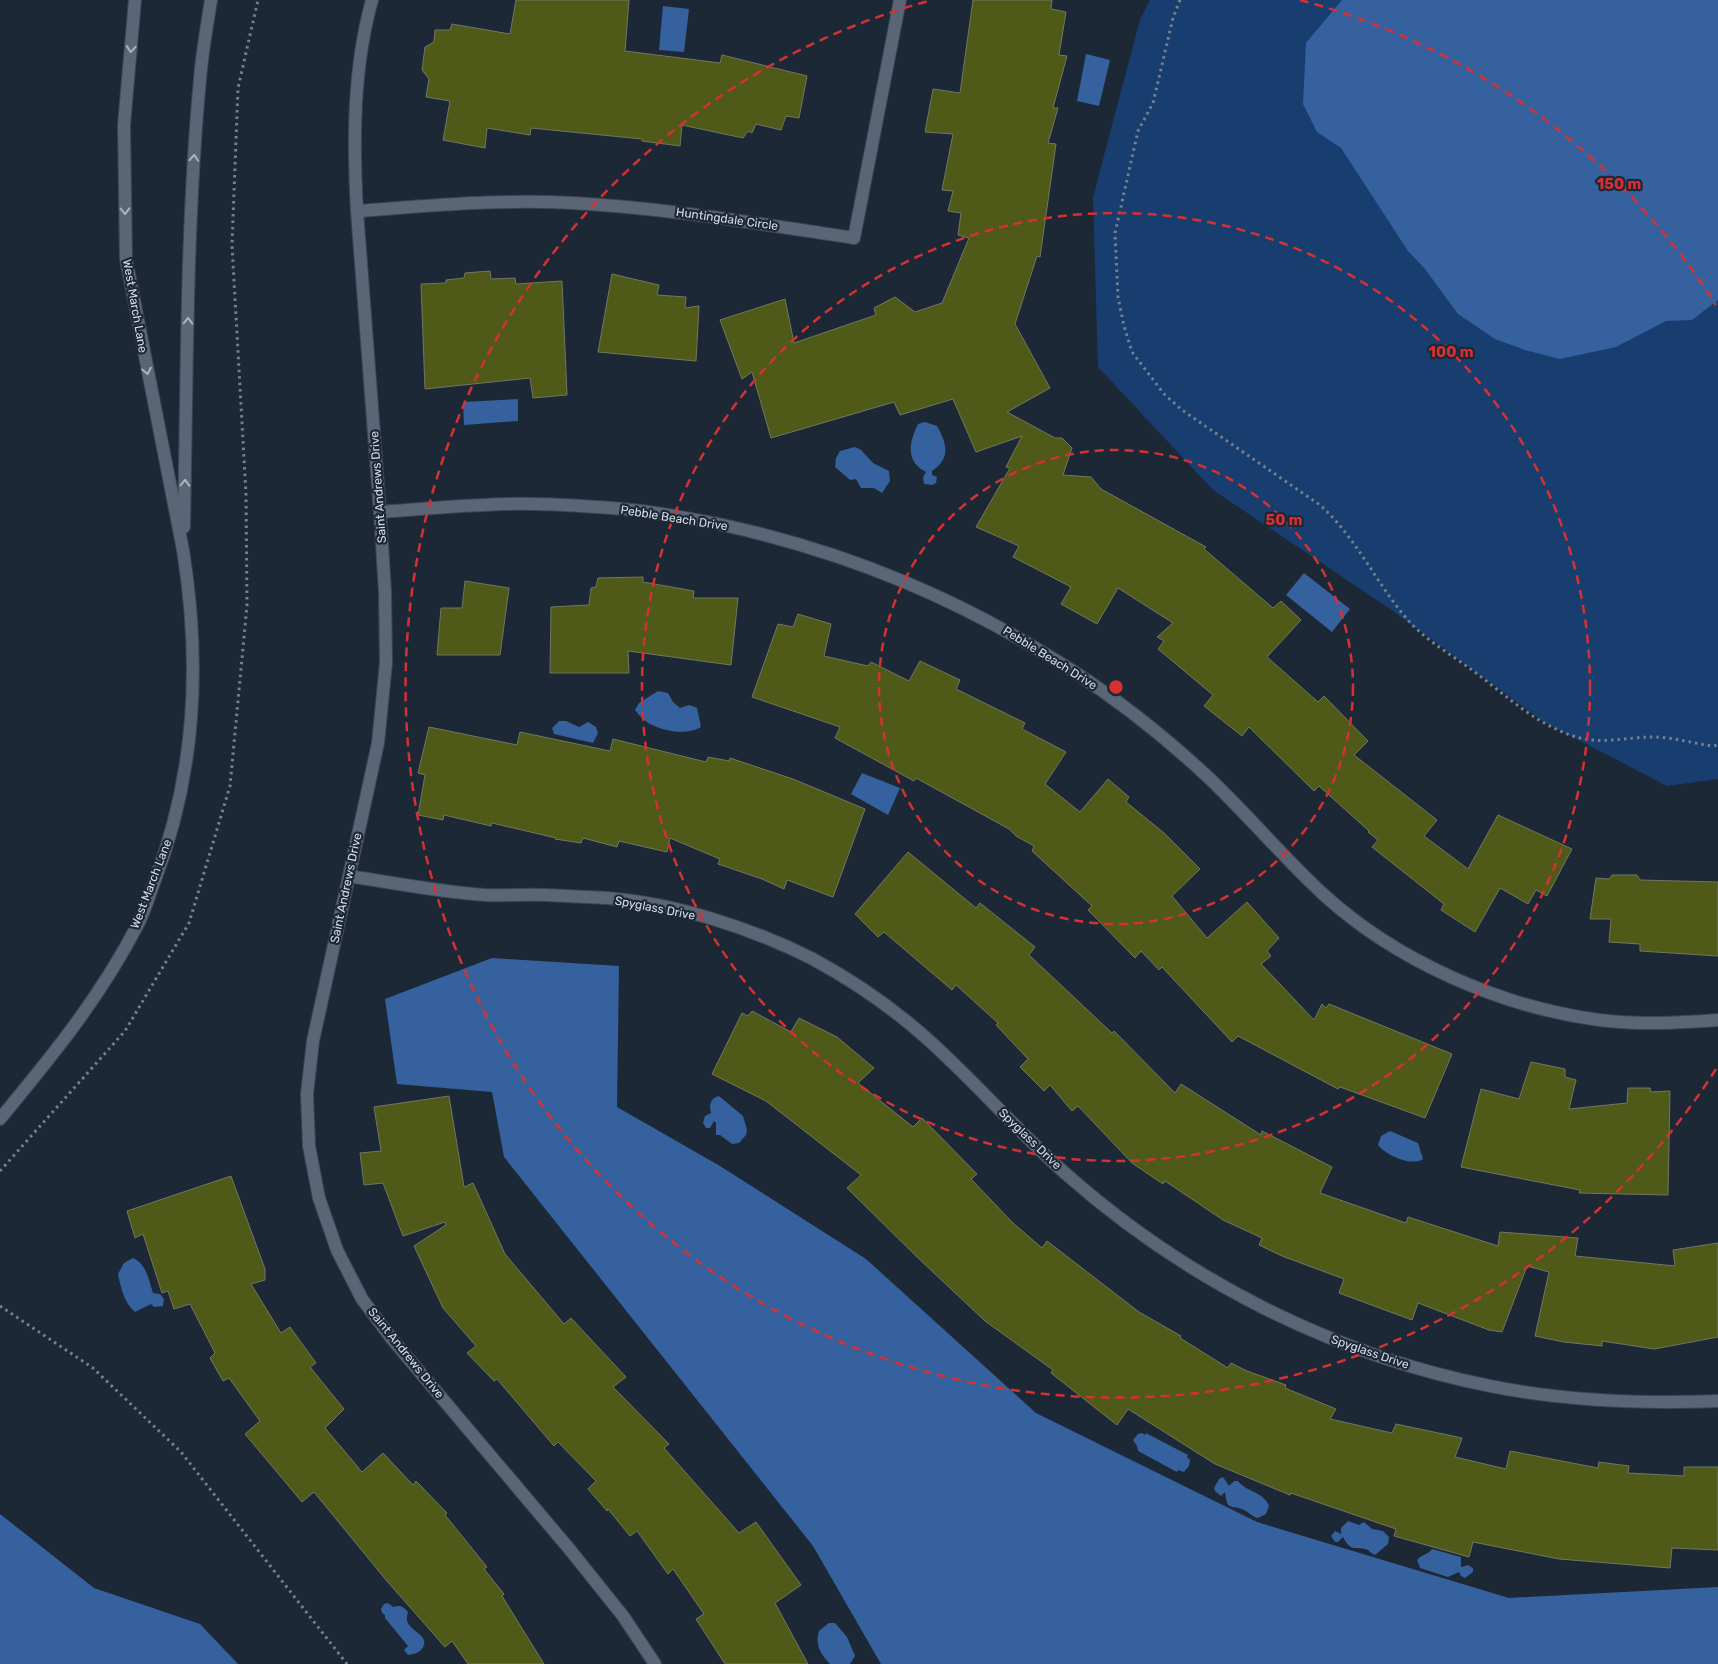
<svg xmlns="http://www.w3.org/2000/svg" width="1718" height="1664" font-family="Rubik,sans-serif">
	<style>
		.green { fill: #183d6f }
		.water { fill: #35619f }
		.building { fill: #4f5918; stroke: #727762 }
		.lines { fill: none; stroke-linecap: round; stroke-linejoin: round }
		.street-casing { stroke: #3d4552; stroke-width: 14 }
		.secondary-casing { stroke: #3d4552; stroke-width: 14 }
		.path { stroke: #77808d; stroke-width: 3; stroke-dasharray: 2.5 4; stroke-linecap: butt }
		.street { stroke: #5a6678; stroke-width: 12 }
		.secondary { stroke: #5a6678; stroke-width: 12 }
		.oneway { stroke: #aab3c0 }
		.ring { fill: none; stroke: #d63132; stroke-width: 2.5; stroke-dasharray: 9 6 }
		.labels { text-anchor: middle; stroke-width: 4.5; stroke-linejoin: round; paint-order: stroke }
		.street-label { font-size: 12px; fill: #d5dce6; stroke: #1d2837 }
		.centre { fill: #d63132; stroke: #1d2837; stroke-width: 2.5 }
		.ring-label { font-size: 15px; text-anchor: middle; font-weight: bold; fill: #d63132; stroke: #1d2837; stroke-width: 4.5; stroke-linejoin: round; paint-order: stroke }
	</style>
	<rect width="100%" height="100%" fill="#1d2837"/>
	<path class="green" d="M 1150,0 L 1718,0 L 1718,779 L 1667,786 L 1544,722 L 1390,609 L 1213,490 L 1098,367 L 1093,197 L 1140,20 Z"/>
	<path class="water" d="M 1342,0 L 1718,0 L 1718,300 L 1692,320 L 1666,321 L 1616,347 L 1560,359 L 1525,350 L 1495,339 L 1458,314 L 1425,269 L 1408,251 L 1341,148 L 1317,132 L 1303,104 L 1306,43 Z
		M 663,6 L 689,9 L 684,52 L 659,50 Z
		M 1086,54 L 1110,60 L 1099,106 L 1077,101 Z
		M 518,399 L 518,421 L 464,425 L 463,402 Z
		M 925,422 L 937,426 C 947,444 951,458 932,471 L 932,475 L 937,477 L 936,483 L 932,485 L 924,484 L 923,477 L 926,472 C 905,461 909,443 918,424 Z
		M 855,447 L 861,450 L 873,463 L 889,471 L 890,481 L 882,493 L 874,488 L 861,488 L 856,479 L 850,480 L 835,467 L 836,458 L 840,451 Z
		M 1304,573 L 1350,609 L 1332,632 L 1286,595 Z
		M 658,691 L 668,693 L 673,702 L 680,708 L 689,705 L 697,708 L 701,727 C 686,736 664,731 650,724 C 644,721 639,715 635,710 L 639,703 Z
		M 559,721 L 566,721 L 579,727 L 588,722 L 596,727 L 598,733 L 593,743 L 554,734 L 552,728 Z
		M 862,773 L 900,788 L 888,815 L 851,794 Z
		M 492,958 L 619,966 L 617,1107 L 720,1166 L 866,1259 L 1036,1413 L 1257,1522 L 1509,1598 L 1718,1587 L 1718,1664 L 881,1664 L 813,1546 L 504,1157 L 492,1092 L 397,1084 L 385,999 Z
		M 719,1096 L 743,1116 L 747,1130 L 746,1135 L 739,1143 L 732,1144 L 720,1135 L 716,1135 L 716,1123 L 714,1121 L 710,1128 L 706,1128 L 703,1123 L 705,1116 L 711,1113 C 709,1106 710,1098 719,1096 Z
		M 1390,1131 L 1418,1143 L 1423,1159 C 1411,1167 1386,1155 1378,1145 L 1381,1136 Z
		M 133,1258 C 147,1265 148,1278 153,1293 L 160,1294 L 164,1299 L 163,1306 L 154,1307 L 151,1304 L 135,1312 C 124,1303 121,1288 118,1274 L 124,1263 Z
		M 1142,1433 L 1145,1435 L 1146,1433 L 1188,1455 L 1187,1457 L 1190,1460 L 1189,1466 L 1184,1472 L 1178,1470 L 1177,1472 L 1138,1451 L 1137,1446 L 1133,1440 L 1138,1434 Z
		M 1223,1477 L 1229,1486 L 1234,1481 L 1238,1481 C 1246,1492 1263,1491 1269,1506 L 1266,1514 L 1258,1518 C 1252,1517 1249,1512 1244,1510 C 1231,1504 1227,1512 1225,1492 L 1221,1496 L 1215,1491 L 1214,1488 L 1219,1479 Z
		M 0,1514 L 94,1588 L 200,1624 L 238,1664 L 0,1664 Z
		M 1348,1521 L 1359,1525 L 1364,1522 L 1372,1529 L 1383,1531 L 1389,1537 L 1388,1544 L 1375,1555 C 1373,1554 1370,1552 1368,1550 C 1355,1545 1352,1554 1343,1537 L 1338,1542 L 1335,1542 L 1331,1536 L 1335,1531 L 1341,1534 L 1341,1528 Z
		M 1432,1549 L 1461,1557 L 1461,1566 L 1462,1567 L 1468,1565 L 1473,1568 L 1473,1572 L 1465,1578 L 1461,1576 L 1459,1572 L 1448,1577 L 1420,1568 L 1417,1560 C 1422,1554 1428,1555 1432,1549 Z
		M 388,1603 L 393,1607 C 400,1605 403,1606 408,1612 C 407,1615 406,1620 408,1623 C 412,1632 431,1636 422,1649 C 419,1653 413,1654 408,1655 L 404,1650 L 408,1646 L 385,1618 L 385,1615 L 382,1613 L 381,1609 L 384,1604 Z
		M 829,1623 L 835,1623 L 847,1637 L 855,1656 L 850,1664 L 830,1664 C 820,1653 815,1645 819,1631 Z"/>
	<path class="building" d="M 516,0 L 629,0 L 625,51 L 720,63 L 722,55 L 807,76 L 799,118 L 786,116 L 781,130 L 756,124 L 752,133 L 748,131 L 743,138 L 682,125 L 680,146 L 642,141 L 642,139 L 531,128 L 530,135 L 487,128 L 485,148 L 443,140 L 450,101 L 426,97 L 429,79 L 422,70 L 425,47 L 434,42 L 435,30 L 450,30 L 452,24 L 510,34 Z
		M 973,0 L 1052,0 L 1051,9 L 1066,12 L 1059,55 L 1067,56 L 1053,108 L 1058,108 L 1048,143 L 1056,144 L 1040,257 L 1037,256 L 1015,324 L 1050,388 L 1007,412 L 1055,438 L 1062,438 L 1072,448 L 1063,475 L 1091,477 L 1101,489 L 1206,547 L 1204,549 L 1273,608 L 1281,601 L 1301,620 L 1267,657 L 1318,702 L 1324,696 L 1368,741 L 1354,755 L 1437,820 L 1424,836 L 1468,869 L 1498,815 L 1572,849 L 1547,896 L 1536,890 L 1528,904 L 1500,888 L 1475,932 L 1441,910 L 1444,904 L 1372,847 L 1378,840 L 1368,832 L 1369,831 L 1319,786 L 1314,791 L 1249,727 L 1242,736 L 1204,706 L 1213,695 L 1158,649 L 1164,641 L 1157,637 L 1173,623 L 1118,588 L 1097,624 L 1061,604 L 1071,587 L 1013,557 L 1019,546 L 976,527 L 1010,468 L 1006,467 L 1022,436 L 976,452 L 953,399 L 900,415 L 894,402 L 771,438 L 752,372 L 742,379 L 720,320 L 785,299 L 794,343 L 876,315 L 874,308 L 895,297 L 915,312 L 942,303 L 969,238 L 958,235 L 961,213 L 948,211 L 953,191 L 942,190 L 953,134 L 925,132 L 933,89 L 960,93 Z
		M 490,271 L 491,279 L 515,278 L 516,284 L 562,281 L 567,395 L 533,398 L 530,378 L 425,389 L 421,284 L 446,283 L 446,280 L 464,278 L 465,273 Z
		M 612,274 L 659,285 L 657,295 L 686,297 L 685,308 L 699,306 L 696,361 L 598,352 Z
		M 643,577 L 643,582 L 694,591 L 693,598 L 738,598 L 731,665 L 628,651 L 629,673 L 550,673 L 551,607 L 589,605 L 591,588 L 596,587 L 598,578 Z
		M 465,581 L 509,588 L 500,655 L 437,655 L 441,608 L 462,608 Z
		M 798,614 L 831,624 L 824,656 L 868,666 L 871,662 L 909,681 L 920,661 L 960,680 L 956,689 L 1025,723 L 1022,729 L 1066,752 L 1045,784 L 1080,812 L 1108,779 L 1129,797 L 1126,802 L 1164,833 L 1200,869 L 1172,896 L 1207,938 L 1247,902 L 1279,938 L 1267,951 L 1271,956 L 1261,964 L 1314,1020 L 1322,1004 L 1326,1008 L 1329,1004 L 1452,1054 L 1425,1118 L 1340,1087 L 1338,1089 L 1238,1036 L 1232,1042 L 1162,967 L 1159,970 L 1141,951 L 1135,958 L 1088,910 L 1092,906 L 1032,851 L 1034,846 L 1016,836 L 1009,829 L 916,778 L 914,781 L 835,738 L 840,727 L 752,697 L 778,624 L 793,627 Z
		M 429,727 L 517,745 L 520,732 L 610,751 L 613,739 L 706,762 L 708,757 L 729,761 L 730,758 L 793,779 L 865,809 L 833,897 L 787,880 L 784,889 L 762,879 L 718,864 L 720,859 L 670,838 L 667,852 L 619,841 L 617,847 L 583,838 L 581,843 L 555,839 L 556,838 L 492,823 L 491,826 L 444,815 L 443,820 L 418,815 L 425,775 L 418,773 Z
		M 908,852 L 976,908 L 980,903 L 1035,947 L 1029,955 L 1112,1033 L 1114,1031 L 1175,1093 L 1181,1084 L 1261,1135 L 1262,1131 L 1332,1167 L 1320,1193 L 1406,1223 L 1408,1217 L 1498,1246 L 1500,1232 L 1578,1238 L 1575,1256 L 1675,1266 L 1673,1250 L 1718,1243 L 1718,1337 L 1654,1349 L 1602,1341 L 1602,1346 L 1564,1342 L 1535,1336 L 1549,1272 L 1527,1266 L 1502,1332 L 1489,1330 L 1418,1303 L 1412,1320 L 1339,1293 L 1344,1279 L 1282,1256 L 1259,1245 L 1262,1238 L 1223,1220 L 1165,1181 L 1163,1184 L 1132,1163 L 1078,1106 L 1072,1111 L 1050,1085 L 1044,1091 L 1020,1067 L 1028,1059 L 996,1025 L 998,1023 L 956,985 L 952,990 L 884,932 L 878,937 L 855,914 Z
		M 1612,875 L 1637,875 L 1640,880 L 1718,882 L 1718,956 L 1640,951 L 1640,944 L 1609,942 L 1611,919 L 1590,919 L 1596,878 L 1609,879 Z
		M 752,1011 L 791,1032 L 799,1018 L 837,1037 L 874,1068 L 858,1083 L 913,1127 L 922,1118 L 977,1174 L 971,1179 L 1013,1223 L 1042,1248 L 1047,1241 L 1139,1312 L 1181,1336 L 1180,1338 L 1228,1368 L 1231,1363 L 1247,1371 L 1286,1385 L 1285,1388 L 1336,1409 L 1330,1419 L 1392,1433 L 1396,1424 L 1462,1438 L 1455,1457 L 1506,1469 L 1510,1451 L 1598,1468 L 1599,1462 L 1629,1466 L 1628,1473 L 1684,1476 L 1684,1467 L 1718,1467 L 1718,1550 L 1672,1548 L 1670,1568 L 1559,1559 L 1473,1542 L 1469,1557 L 1394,1536 L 1396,1529 L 1291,1493 L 1290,1495 L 1215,1464 L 1128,1409 L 1117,1425 L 1051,1373 L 1053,1370 L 985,1321 L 917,1257 L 847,1188 L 861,1175 L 766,1101 L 712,1074 L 742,1013 L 748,1016 Z
		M 1531,1062 L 1565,1069 L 1565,1077 L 1576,1080 L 1569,1109 L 1627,1103 L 1628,1088 L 1650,1088 L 1651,1092 L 1670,1091 L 1668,1195 L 1579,1193 L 1580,1190 L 1461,1167 L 1481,1089 L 1519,1099 Z
		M 449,1096 L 464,1187 L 473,1183 L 505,1254 L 564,1324 L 571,1318 L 626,1377 L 613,1387 L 669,1444 L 664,1448 L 739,1533 L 756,1522 L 801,1585 L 775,1603 L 808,1664 L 725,1664 L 696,1619 L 704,1614 L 673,1569 L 668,1574 L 637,1531 L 630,1536 L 608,1509 L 607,1511 L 588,1489 L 596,1481 L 558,1442 L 554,1446 L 497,1379 L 494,1381 L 467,1353 L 476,1346 L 443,1308 L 414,1246 L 446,1225 L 445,1222 L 403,1236 L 383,1183 L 364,1185 L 360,1153 L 381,1151 L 374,1107 Z
		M 231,1176 L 265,1269 L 265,1280 L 251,1284 L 281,1333 L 290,1327 L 316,1363 L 310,1367 L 344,1409 L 325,1428 L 362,1472 L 383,1453 L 413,1485 L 416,1481 L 447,1513 L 445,1515 L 487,1567 L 484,1569 L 504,1594 L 502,1596 L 544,1664 L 468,1664 L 452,1641 L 445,1647 L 386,1580 L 314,1492 L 302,1502 L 245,1434 L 260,1421 L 229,1378 L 223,1381 L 210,1358 L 215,1353 L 190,1304 L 174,1309 L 168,1291 L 162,1293 L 143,1234 L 135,1238 L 127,1211 Z"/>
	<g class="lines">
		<defs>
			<path id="street" d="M 372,0 C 353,68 353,141 357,211 L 380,512 L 385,592 L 386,663 L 378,743 L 313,1041 L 307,1094 L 309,1146 L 319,1198 L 337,1250 L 362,1299 L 392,1339 L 571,1551 L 623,1616 L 655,1664
				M 357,211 C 428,206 500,199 572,203 C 667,208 760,224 854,238 L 900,0
				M 380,512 C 422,509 465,505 507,504 C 537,503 567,505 597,507 C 639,509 682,517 723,525 C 851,553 962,600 1073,671 C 1121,702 1166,738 1208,777 C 1248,815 1283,857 1323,894 C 1396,961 1501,1007 1599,1020 C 1638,1025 1678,1023 1718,1020
				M 349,876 C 394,883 440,892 485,895 C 505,896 526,894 546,895 C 566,896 587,897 607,898 C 674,903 751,928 811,958 C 850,979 890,1006 924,1036 C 973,1079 1016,1130 1066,1174 C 1186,1280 1333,1355 1490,1386 C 1565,1401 1642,1404 1718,1401"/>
			<path id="secondary" d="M 184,527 C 187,378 186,228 200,79 C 202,53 207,26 211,0
				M 0,1119 C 52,1056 99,999 137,926 C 145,912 149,895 155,880 C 196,772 201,663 183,550 L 126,259 L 124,125 L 135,0"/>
		</defs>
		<use href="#street" class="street-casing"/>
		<use href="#secondary" class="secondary-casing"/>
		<path class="path" d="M 1180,0 L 1173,18 L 1153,103 L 1138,131 L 1115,233 L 1118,297 L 1124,326 L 1132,352 L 1164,394 L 1182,410 L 1320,505 C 1356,537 1376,583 1407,619 C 1424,639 1450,654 1472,670 C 1506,695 1538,727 1580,738 C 1603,744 1629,737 1652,737 C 1672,737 1692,743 1712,746 L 1718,745
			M 0,1171 L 125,1031 L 189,923 L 230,786 L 247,605 L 246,494 L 232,245 L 238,88 L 258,0
			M 0,1306 L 93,1368 L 181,1452 L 347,1664"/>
		<use href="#street" class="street"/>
		<use href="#secondary" class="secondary"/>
	</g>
	<defs><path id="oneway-chevron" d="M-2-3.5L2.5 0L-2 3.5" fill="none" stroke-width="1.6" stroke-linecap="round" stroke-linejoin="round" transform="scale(1.25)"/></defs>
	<g class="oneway">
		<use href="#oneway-chevron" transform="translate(131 49) rotate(95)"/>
		<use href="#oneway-chevron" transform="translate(194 158) rotate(-86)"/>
		<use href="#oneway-chevron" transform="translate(125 211) rotate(89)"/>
		<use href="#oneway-chevron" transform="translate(188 321) rotate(-89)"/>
		<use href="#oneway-chevron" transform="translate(147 371) rotate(79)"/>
		<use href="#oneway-chevron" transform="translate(185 483) rotate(-89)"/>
	</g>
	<g class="ring">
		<circle cx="1116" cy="687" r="237"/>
		<circle cx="1116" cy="687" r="474"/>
		<path d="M1716 1069A711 711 0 1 1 932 0M1300 0A711 711 0 0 1 1716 305"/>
	</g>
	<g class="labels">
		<g class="street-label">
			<text transform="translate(727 219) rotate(8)" y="4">Huntingdale Circle</text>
			<text transform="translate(135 306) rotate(80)" y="4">West March Lane</text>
			<text transform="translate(378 487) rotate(-94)" y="4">Saint Andrews Drive</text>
			<text transform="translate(674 518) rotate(9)" y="4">Pebble Beach Drive</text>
			<text transform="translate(1050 658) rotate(32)" y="4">Pebble Beach Drive</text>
			<text transform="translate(151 884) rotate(-69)" y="4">West March Lane</text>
			<text transform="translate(346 888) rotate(-78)" y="4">Saint Andrews Drive</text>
			<text transform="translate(655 908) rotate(11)" y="4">Spyglass Drive</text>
			<text transform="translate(1030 1139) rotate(44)" y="4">Spyglass Drive</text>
			<text transform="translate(1370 1352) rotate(19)" y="4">Spyglass Drive</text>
			<text transform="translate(406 1353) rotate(51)" y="4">Saint Andrews Drive</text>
		</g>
	</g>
	<circle cx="1116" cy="687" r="8" class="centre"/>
	<g class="ring-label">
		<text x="1619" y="189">150 m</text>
		<text x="1451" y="357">100 m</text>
		<text x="1284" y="525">50 m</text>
	</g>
</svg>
